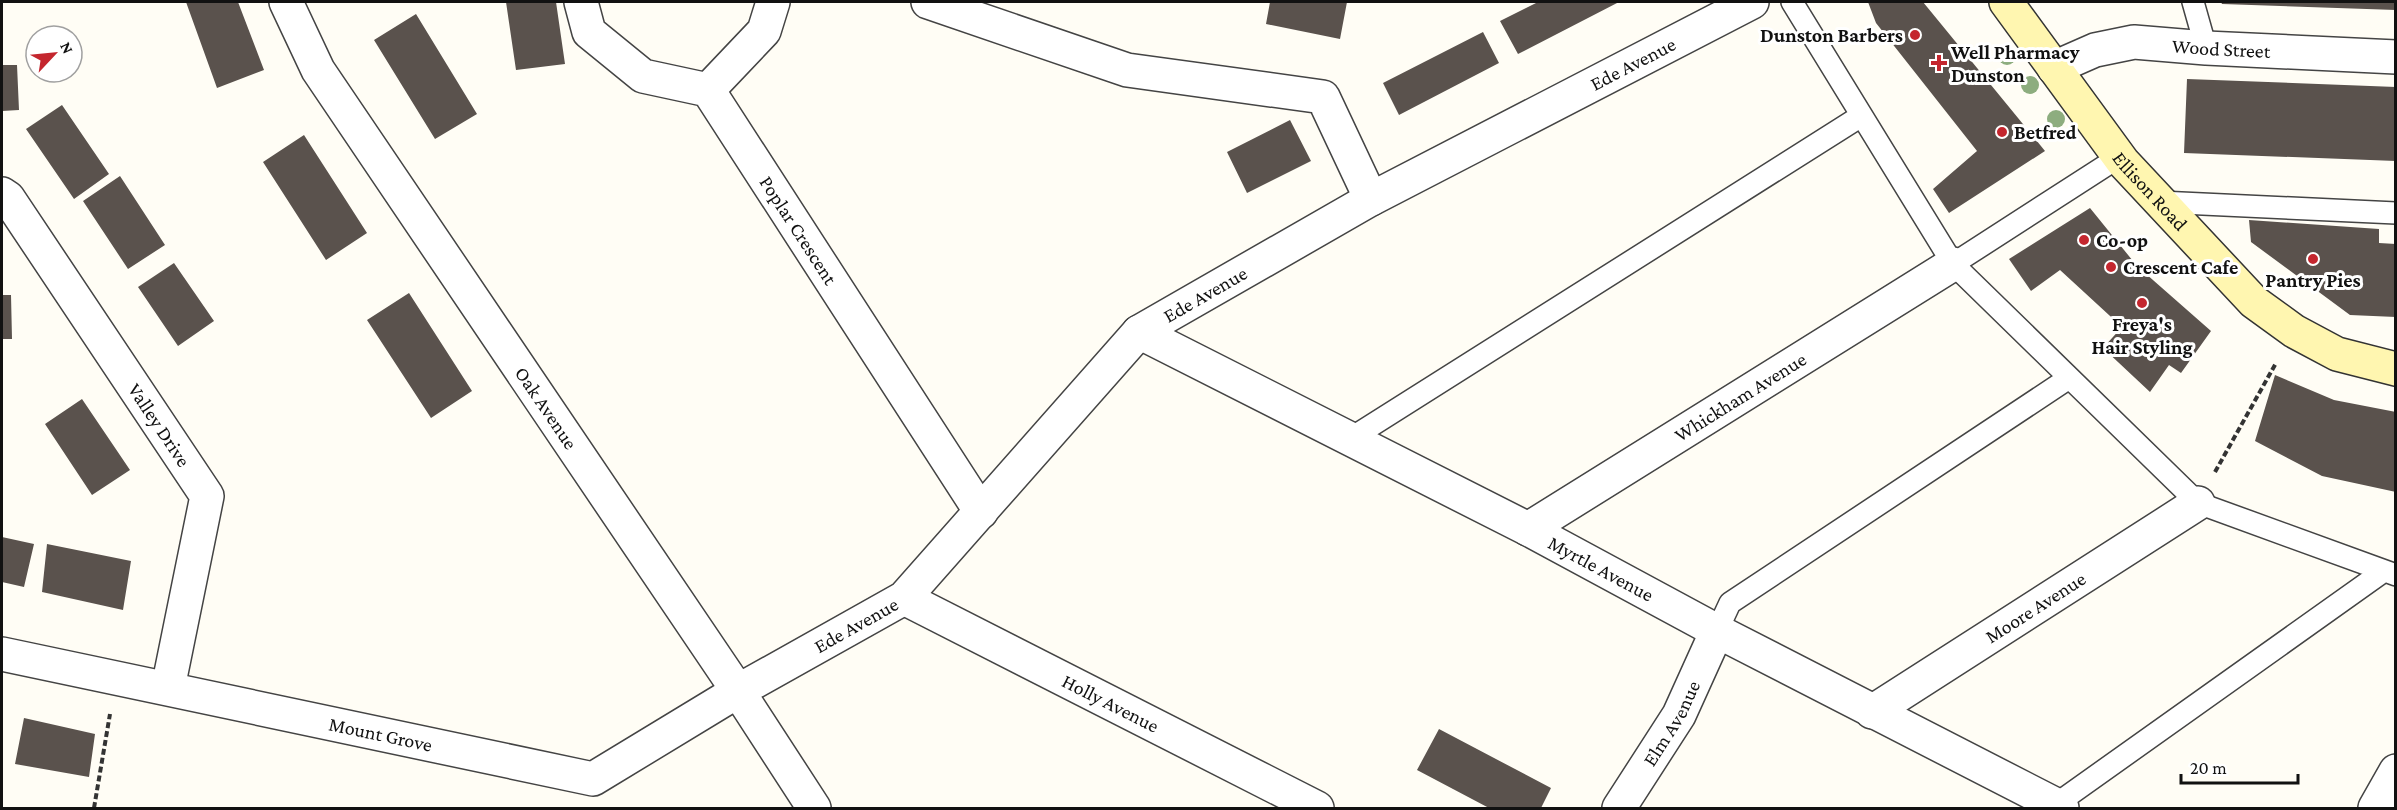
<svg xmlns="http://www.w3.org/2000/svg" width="2397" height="810" font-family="'Crimson Pro',serif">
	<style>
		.building { fill: #5a524d }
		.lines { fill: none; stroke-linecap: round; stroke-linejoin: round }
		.lane-casing { stroke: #444; stroke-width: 24 }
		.street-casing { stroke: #444; stroke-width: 36 }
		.secondary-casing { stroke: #333; stroke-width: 36 }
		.path { stroke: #333; stroke-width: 4; stroke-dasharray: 6 3; stroke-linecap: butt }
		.lane { stroke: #fff; stroke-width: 21 }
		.street { stroke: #fff; stroke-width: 33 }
		.secondary { stroke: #fff6b0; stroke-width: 33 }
		.tree { fill: #8dad7f }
		.poi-dot { fill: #c4262e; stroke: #fff; stroke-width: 2 }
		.labels { text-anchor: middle; stroke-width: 6; stroke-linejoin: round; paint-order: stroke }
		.poi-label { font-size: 20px; font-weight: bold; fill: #111; stroke: #fff; text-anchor: start }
		.street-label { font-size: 20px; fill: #111; stroke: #fff }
	</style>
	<rect width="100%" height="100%" fill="#fffdf5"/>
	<path class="building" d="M 186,2 L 238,2 L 264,70 L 217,88 Z
		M 506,2 L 556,2 L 565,64 L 516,70 Z
		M 1270,2 L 1347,2 L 1340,39 L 1266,24 Z
		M 1538,2 L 1619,2 L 1518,54 L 1500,21 Z
		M 1868,2 L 1923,2 L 2045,151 L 1949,213 L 1933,189 L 1977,151 L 1876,23 Z
		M 2221,2 L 2396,2 L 2396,10 L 2222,4 Z
		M 416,14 L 477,114 L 435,139 L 374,40 Z
		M 1483,32 L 1499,63 L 1399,115 L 1383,83 Z
		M 2,65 L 17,65 L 19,110 L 2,111 Z
		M 2187,79 L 2396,87 L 2396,161 L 2184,153 Z
		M 62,105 L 109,174 L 74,199 L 26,129 Z
		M 1290,120 L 1311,161 L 1247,193 L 1227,152 Z
		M 304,135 L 367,233 L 326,260 L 263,162 Z
		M 120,176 L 165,245 L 128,269 L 83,201 Z
		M 2090,208 L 2137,266 L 2211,331 L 2181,373 L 2169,365 L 2150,392 L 2103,348 L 2122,327 L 2060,270 L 2031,291 L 2009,259 Z
		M 2249,220 L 2379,229 L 2379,243 L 2396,244 L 2396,317 L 2350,315 L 2251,242 Z
		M 174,263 L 214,321 L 178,346 L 138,287 Z
		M 409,293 L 472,391 L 431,418 L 367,320 Z
		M 2,295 L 11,295 L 12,339 L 2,339 Z
		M 2275,375 L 2334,400 L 2396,412 L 2396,492 L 2322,476 L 2255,441 Z
		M 82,399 L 130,470 L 92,495 L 45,424 Z
		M 2,537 L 34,544 L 24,587 L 2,582 Z
		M 47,544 L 131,561 L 123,610 L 42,592 Z
		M 24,718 L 95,734 L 89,777 L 15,764 Z
		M 1439,729 L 1551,788 L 1541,808 L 1489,808 L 1417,770 Z"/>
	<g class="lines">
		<defs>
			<path id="lane" d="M 1792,2 L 1953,264 L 2198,503 L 2396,575
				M 2193,2 L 2206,48
				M 2160,202 L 2396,213
				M 1953,264 L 2119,157
				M 1350,439 L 1861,116
				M 1717,631 L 1730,603 L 2069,378
				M 2055,805 L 2384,571"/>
			<g id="street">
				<path id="s1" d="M 286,2 L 318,70 L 738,691 L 814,808"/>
				<path id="s2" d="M 581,2 L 589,32 L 643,76 L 708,90 L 981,512"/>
				<path d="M 928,2 L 1127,70 L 1323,97 L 1371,199"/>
				<path id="s3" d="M 2054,68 L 2095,50 L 2134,42 L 2206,48 L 2396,57"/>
				<path d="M 708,90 L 764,31 L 773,2"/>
				<path id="s4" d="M 2,194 L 8,198 L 207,496 L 168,688"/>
				<path id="s5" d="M 1139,332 L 1528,529 L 1717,631 L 2062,808"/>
				<path id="s6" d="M 1528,529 L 1953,264"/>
				<path id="s7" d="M 904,598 L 1317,808"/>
				<path id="s8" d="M 2,654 L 593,779 L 738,691 L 904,598 L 1139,332 L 1371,199 L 1752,2"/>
				<path id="s9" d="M 1872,712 L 2198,503"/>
				<path id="s10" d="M 1619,808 L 1679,715 L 1717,631"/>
				<path d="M 2375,808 L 2396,771"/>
			</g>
			<g id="secondary">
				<path id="s11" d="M 2006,2 L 2123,162 L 2254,302 L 2294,331 L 2337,354 L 2396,369"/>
			</g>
		</defs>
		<use href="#lane" class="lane-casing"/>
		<use href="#street" class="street-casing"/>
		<use href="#secondary" class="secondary-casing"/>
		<path class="path" d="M 2215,472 L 2276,363
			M 94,808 L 110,714"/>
		<use href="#lane" class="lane"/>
		<use href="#street" class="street"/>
		<use href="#secondary" class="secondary"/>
	</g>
	<g class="tree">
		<circle cx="2007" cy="56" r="9"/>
		<circle cx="2030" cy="85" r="9"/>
		<circle cx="2056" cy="119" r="9"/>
	</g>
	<g class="poi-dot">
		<circle cx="1915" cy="35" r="6"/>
		<path d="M1936 54h6v6h6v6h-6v6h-6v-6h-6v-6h6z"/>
		<circle cx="2002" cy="132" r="6"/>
		<circle cx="2084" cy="240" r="6"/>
		<circle cx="2313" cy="259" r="6"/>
		<circle cx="2111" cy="267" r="6"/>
		<circle cx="2142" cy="303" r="6"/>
	</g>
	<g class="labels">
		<g class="poi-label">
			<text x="1903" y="42" text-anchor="end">Dunston Barbers</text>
			<text x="1951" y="59">Well Pharmacy<tspan x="1951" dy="23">Dunston</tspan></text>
			<text x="2014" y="139">Betfred</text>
			<text x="2096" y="247">Co-op</text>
			<text x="2123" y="274">Crescent Cafe</text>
			<text x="2313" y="287" text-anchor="middle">Pantry Pies</text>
			<text x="2142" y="331" text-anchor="middle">Freya's<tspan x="2142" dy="23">Hair Styling</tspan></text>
		</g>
		<g class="street-label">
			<text dy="7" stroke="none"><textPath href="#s3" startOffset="172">Wood Street</textPath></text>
			<text dy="7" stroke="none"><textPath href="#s8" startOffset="1881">Ede Avenue</textPath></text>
			<text dy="7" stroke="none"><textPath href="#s11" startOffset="238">Ellison Road</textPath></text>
			<text dy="7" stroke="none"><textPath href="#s2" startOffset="334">Poplar Crescent</textPath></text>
			<text dy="7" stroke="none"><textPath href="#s8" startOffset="1395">Ede Avenue</textPath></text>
			<text dy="7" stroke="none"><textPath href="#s6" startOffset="250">Whickham Avenue</textPath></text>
			<text dy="7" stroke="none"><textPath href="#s1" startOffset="483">Oak Avenue</textPath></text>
			<text dy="7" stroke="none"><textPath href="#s4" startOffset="280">Valley Drive</textPath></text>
			<text dy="7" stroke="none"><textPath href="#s5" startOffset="519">Myrtle Avenue</textPath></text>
			<text dy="7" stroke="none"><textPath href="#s9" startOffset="194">Moore Avenue</textPath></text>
			<text dy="7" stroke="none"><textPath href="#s8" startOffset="909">Ede Avenue</textPath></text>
			<text dy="7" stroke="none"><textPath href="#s7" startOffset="232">Holly Avenue</textPath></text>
			<text dy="7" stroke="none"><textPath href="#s10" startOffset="100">Elm Avenue</textPath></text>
			<text dy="7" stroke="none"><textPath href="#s8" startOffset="387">Mount Grove</textPath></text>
		</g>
	</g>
	<rect width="2397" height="810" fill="none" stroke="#111111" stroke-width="6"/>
	<g transform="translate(54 54) rotate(64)"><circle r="28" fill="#ffffff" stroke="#a0a0a0" stroke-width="1.5"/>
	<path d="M0-4.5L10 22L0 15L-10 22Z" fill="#c4262e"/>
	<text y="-9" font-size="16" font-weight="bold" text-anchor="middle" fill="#111111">N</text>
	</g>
	<path d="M2181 774v9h117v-9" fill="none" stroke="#111111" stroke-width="3"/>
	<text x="2190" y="774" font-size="18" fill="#111111" stroke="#ffffff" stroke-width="4.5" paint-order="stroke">20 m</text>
</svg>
